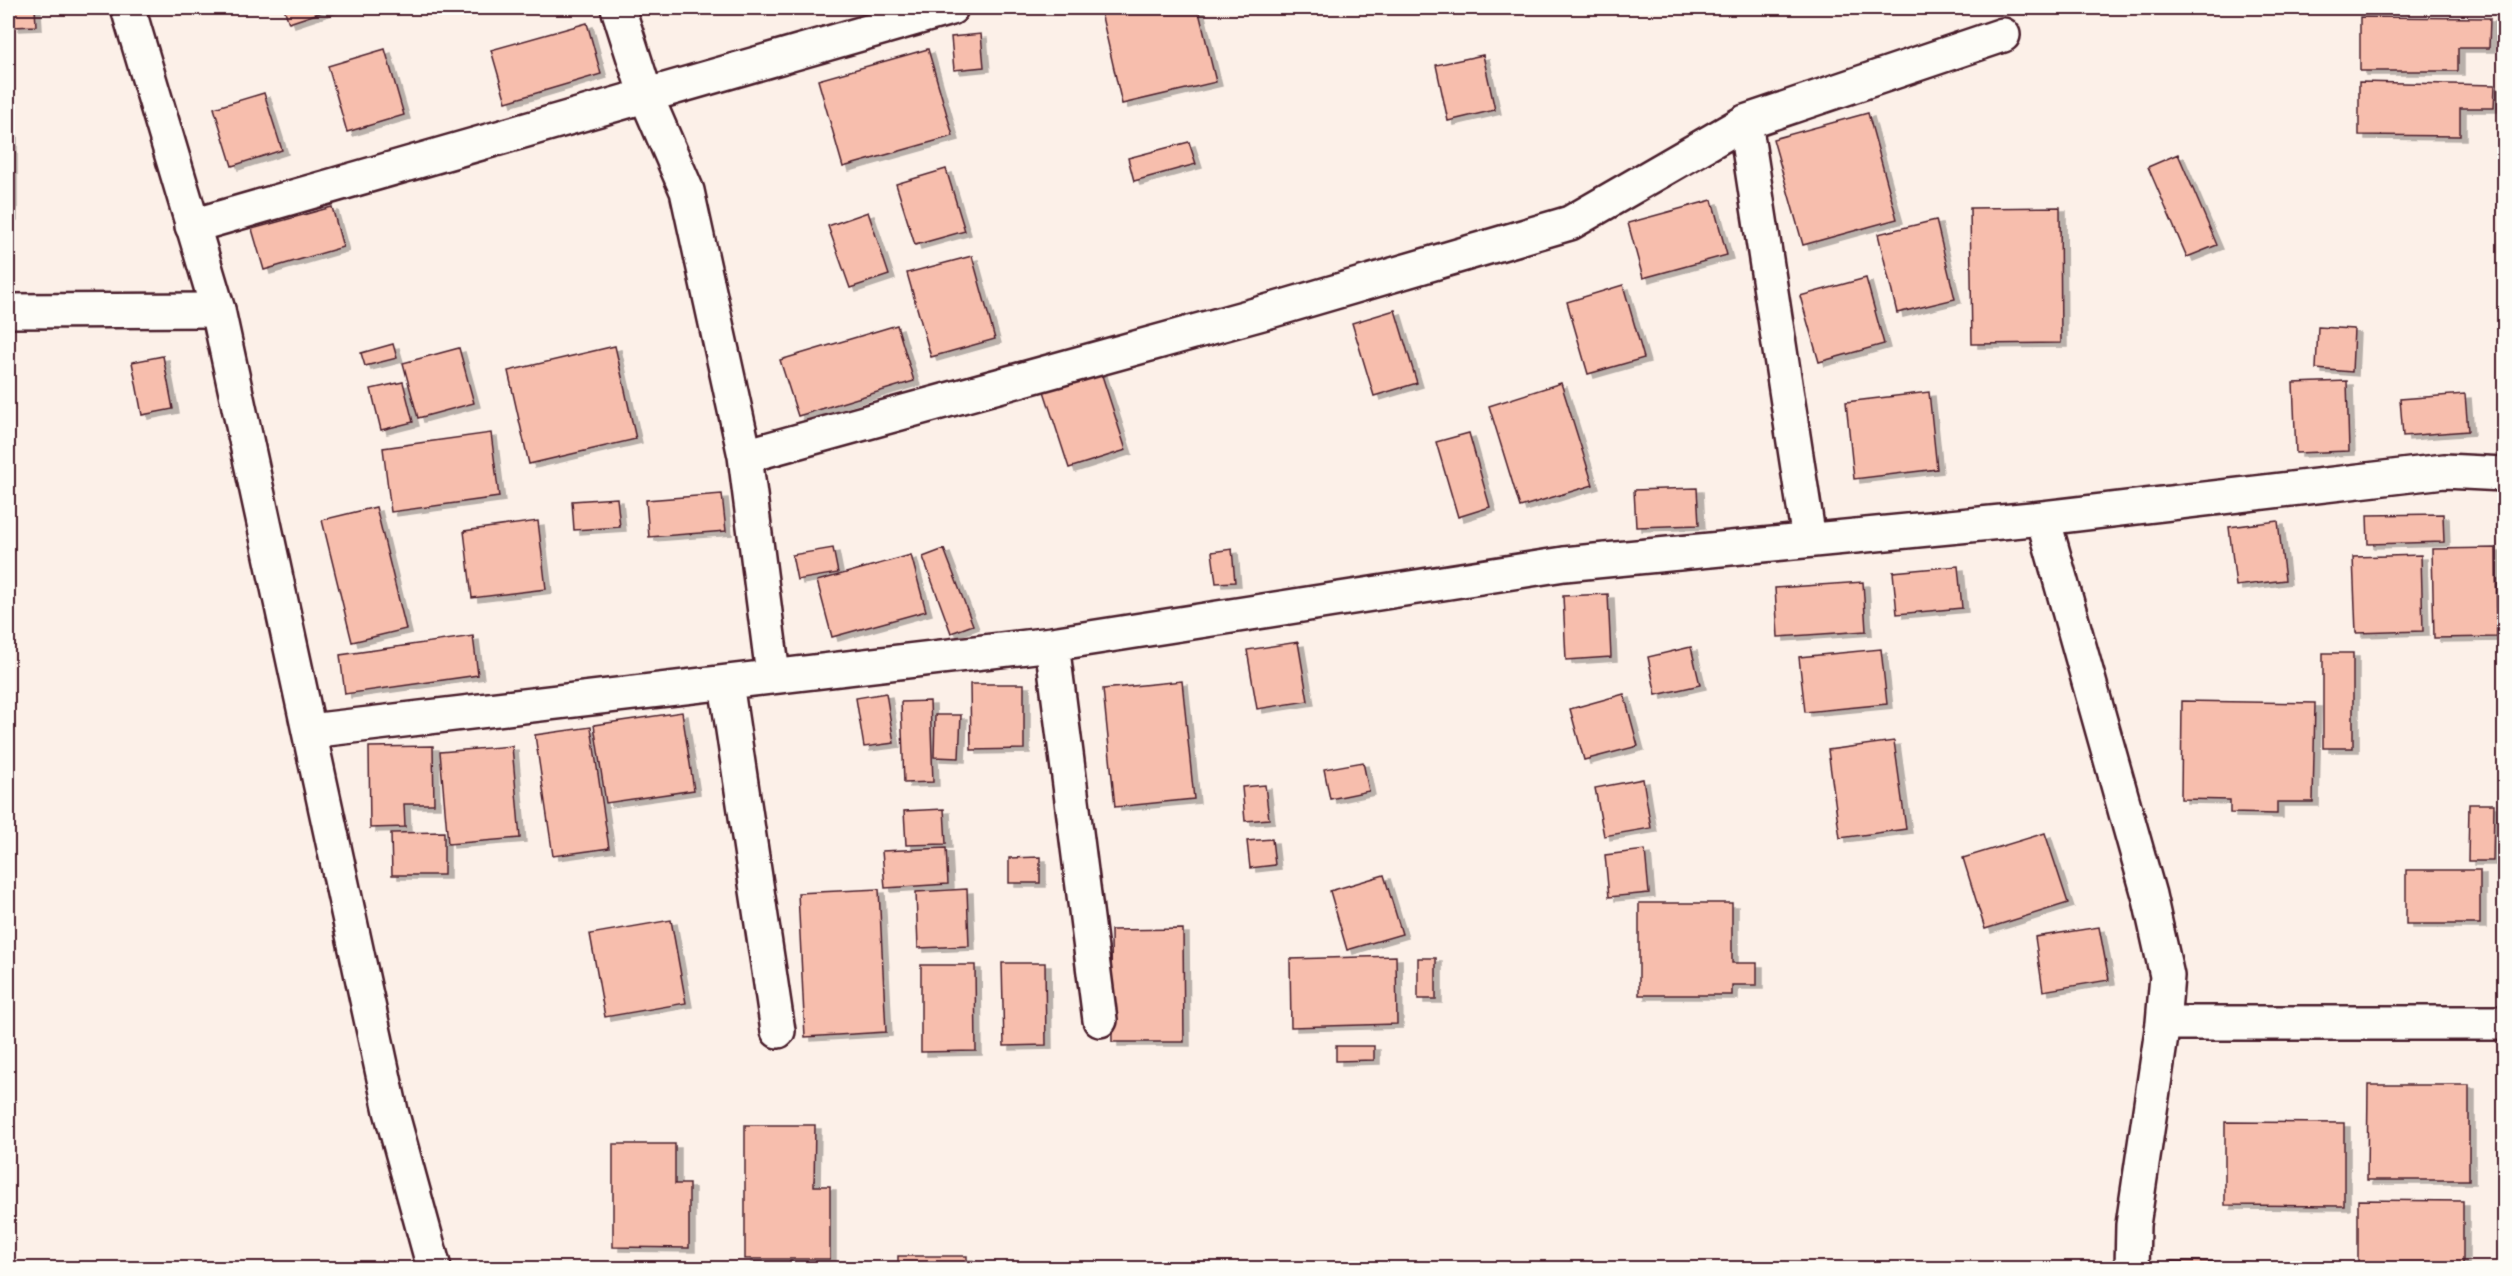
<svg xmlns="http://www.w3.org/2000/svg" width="2512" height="1276" font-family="Delius,sans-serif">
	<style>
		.building { fill: #f7bead; stroke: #4a1f2b; stroke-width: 1.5; filter: url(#shadow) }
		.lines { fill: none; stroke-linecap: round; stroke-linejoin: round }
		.street-casing { stroke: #4a1f2b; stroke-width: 38 }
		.secondary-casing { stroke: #4a1f2b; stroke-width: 38 }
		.street { stroke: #fdfcf7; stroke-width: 33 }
		.secondary { stroke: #fdfcf7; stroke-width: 33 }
	</style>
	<defs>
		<filter id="shadow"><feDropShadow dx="6" dy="4" stdDeviation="0" flood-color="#0004"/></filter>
	</defs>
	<rect width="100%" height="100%" fill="#fcf0e8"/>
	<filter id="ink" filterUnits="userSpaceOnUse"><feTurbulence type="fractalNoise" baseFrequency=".0167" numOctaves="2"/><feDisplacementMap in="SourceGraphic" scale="12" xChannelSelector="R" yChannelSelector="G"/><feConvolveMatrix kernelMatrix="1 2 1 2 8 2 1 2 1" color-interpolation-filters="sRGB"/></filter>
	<g filter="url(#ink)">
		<path class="building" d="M 12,8 L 35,8 L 36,26 L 13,27 Z
			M 284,8 L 334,8 L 289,23 Z
			M 1100,8 L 1198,8 L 1216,82 L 1122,104 Z
			M 2360,17 L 2490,18 L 2489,48 L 2458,48 L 2458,71 L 2360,71 Z
			M 587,23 L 601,74 L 506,102 L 491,50 Z
			M 981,34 L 984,67 L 954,70 L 951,37 Z
			M 385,49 L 404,115 L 347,132 L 328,66 Z
			M 928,49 L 953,136 L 843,167 L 818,80 Z
			M 1483,55 L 1495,110 L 1448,121 L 1436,65 Z
			M 2359,82 L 2495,85 L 2494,108 L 2460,108 L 2460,136 L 2359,135 Z
			M 264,93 L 282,150 L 232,166 L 214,108 Z
			M 1868,113 L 1897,219 L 1803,245 L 1773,139 Z
			M 8,132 L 11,132 L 11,216 L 8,216 Z
			M 1189,142 L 1196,164 L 1134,181 L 1128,158 Z
			M 2178,154 L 2217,245 L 2187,257 L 2148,167 Z
			M 946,169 L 965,231 L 915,245 L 896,184 Z
			M 1712,200 L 1727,255 L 1643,278 L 1628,223 Z
			M 332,207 L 343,247 L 264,270 L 252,229 Z
			M 2060,207 L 2061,343 L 1972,344 L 1970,208 Z
			M 868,212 L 889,275 L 850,288 L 828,226 Z
			M 1936,220 L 1955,299 L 1897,313 L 1878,234 Z
			M 972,256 L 995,339 L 931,357 L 907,273 Z
			M 1866,278 L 1884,344 L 1819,362 L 1800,296 Z
			M 1623,285 L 1644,358 L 1588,374 L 1567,302 Z
			M 1395,310 L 1417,383 L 1374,396 L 1352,323 Z
			M 897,325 L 914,381 L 798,416 L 780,360 Z
			M 2318,327 L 2354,329 L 2352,372 L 2316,369 Z
			M 393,344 L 397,358 L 365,366 L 361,353 Z
			M 615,346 L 636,439 L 529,464 L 508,371 Z
			M 459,348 L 474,403 L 418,418 L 403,363 Z
			M 163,356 L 173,409 L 142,415 L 132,362 Z
			M 1099,366 L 1126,450 L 1069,468 L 1042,385 Z
			M 2347,381 L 2349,451 L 2296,453 L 2293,383 Z
			M 403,382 L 413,422 L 381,430 L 371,389 Z
			M 1561,383 L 1593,485 L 1520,507 L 1489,406 Z
			M 1929,392 L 1937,469 L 1854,479 L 1846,402 Z
			M 2465,394 L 2468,431 L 2403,436 L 2400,399 Z
			M 491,433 L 499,497 L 391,512 L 383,448 Z
			M 1469,433 L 1490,507 L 1458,517 L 1436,442 Z
			M 1697,488 L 1699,525 L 1636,527 L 1634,490 Z
			M 722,494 L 726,531 L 649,537 L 646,500 Z
			M 617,498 L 620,527 L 574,530 L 572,501 Z
			M 376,507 L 406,629 L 352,642 L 322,520 Z
			M 2443,514 L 2444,542 L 2368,544 L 2367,515 Z
			M 538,521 L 546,589 L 472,598 L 464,531 Z
			M 2278,521 L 2285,580 L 2236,586 L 2229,527 Z
			M 833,548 L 838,573 L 797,580 L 792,555 Z
			M 2496,548 L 2497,637 L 2434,638 L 2432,549 Z
			M 944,549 L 973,625 L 951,633 L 923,557 Z
			M 1232,549 L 1235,582 L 1216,583 L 1212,552 Z
			M 911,555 L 926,611 L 832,637 L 817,581 Z
			M 2421,555 L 2423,631 L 2356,633 L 2353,557 Z
			M 1958,566 L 1962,608 L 1897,614 L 1893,572 Z
			M 1863,582 L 1866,631 L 1778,637 L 1775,588 Z
			M 1608,594 L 1611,657 L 1566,660 L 1563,596 Z
			M 473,636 L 478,675 L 345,694 L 340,655 Z
			M 1298,642 L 1308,701 L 1257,709 L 1247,650 Z
			M 1691,647 L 1700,685 L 1656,695 L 1648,657 Z
			M 1881,649 L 1887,704 L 1805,712 L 1799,657 Z
			M 2323,653 L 2353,653 L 2353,748 L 2323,748 Z
			M 1182,681 L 1194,799 L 1115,807 L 1103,689 Z
			M 970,684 L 1024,684 L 1024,749 L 971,750 Z
			M 886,693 L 894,743 L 864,747 L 856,698 Z
			M 1624,694 L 1638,746 L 1584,760 L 1570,709 Z
			M 930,701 L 933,782 L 904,783 L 901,702 Z
			M 2182,701 L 2315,703 L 2313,802 L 2277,802 L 2277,814 L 2230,813 L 2230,800 L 2181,799 Z
			M 682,712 L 694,790 L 606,803 L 594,725 Z
			M 935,715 L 961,715 L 959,758 L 934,757 Z
			M 591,727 L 609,848 L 553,856 L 535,735 Z
			M 1894,741 L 1906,829 L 1840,838 L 1828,750 Z
			M 433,746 L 434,804 L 404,804 L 405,827 L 370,828 L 369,747 Z
			M 512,746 L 520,838 L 448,844 L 440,752 Z
			M 1363,762 L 1369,791 L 1330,799 L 1324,769 Z
			M 1643,779 L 1651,828 L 1604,836 L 1595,788 Z
			M 1265,785 L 1269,819 L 1245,821 L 1242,787 Z
			M 2469,804 L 2494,804 L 2493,861 L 2468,861 Z
			M 944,809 L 946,844 L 906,845 L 904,811 Z
			M 444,832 L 444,875 L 392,875 L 391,833 Z
			M 2045,833 L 2068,903 L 1985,929 L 1963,858 Z
			M 1272,839 L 1275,865 L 1250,868 L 1247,841 Z
			M 946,848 L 948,884 L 885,888 L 882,851 Z
			M 1645,850 L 1649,893 L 1609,897 L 1605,855 Z
			M 1040,857 L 1040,883 L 1009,883 L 1009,858 Z
			M 2406,870 L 2480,870 L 2480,924 L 2406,924 Z
			M 2502,871 L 2504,871 L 2504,965 L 2502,965 Z
			M 1384,875 L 1402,934 L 1347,950 L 1330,891 Z
			M 879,889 L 886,1032 L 805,1037 L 798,893 Z
			M 967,889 L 969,946 L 918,948 L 916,892 Z
			M 1639,903 L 1732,903 L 1732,963 L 1757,963 L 1757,985 L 1732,985 L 1732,995 L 1639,995 Z
			M 671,920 L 686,1003 L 605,1017 L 590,934 Z
			M 2099,927 L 2109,980 L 2043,991 L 2035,937 Z
			M 1183,929 L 1184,1042 L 1112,1042 L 1111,930 Z
			M 1396,956 L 1397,1024 L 1291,1027 L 1290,959 Z
			M 1418,958 L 1436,958 L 1436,999 L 1418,999 Z
			M 1002,963 L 1045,963 L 1046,1045 L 1004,1046 Z
			M 921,965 L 975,965 L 976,1051 L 921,1052 Z
			M 1336,1046 L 1374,1046 L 1374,1060 L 1336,1061 Z
			M 2368,1085 L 2469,1085 L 2469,1180 L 2367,1180 Z
			M 2225,1122 L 2344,1123 L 2344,1206 L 2225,1205 Z
			M 745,1125 L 815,1125 L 814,1186 L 830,1186 L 830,1259 L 745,1259 Z
			M 613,1144 L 675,1144 L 675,1184 L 689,1184 L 689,1248 L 613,1247 Z
			M 2358,1200 L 2463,1201 L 2463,1268 L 2358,1268 Z
			M 898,1256 L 967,1256 L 967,1268 L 898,1268 Z
			M 2171,1261 L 2249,1262 L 2249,1268 L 2170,1268 Z"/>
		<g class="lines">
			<defs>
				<path id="street" d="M 618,8 L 646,96 L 687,191 L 745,456 L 773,675
					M 1745,122 L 1809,540
					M 192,226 L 951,8
					M 8,311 L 218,310
					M 745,456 L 1273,310 L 1570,223 L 1745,122 L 2003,35
					M 2043,518 L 2149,895 L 2167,976 L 2163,1023 L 2133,1225 L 2132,1268
					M 1052,644 L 1100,1020
					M 726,683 L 778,1031
					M 310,731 L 1052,644 L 1564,564 L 2043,518 L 2444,471 L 2504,474
					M 2163,1023 L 2504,1023"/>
				<path id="secondary" d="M 128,8 L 218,310 L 391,1111 L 434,1268"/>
			</defs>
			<use href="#street" class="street-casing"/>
			<use href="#secondary" class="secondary-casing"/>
			<use href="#street" class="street"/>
			<use href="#secondary" class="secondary"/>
		</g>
	</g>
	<rect width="2512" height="1276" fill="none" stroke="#fdfcf7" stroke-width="30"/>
	<rect x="15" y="15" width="2482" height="1246" fill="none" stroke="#4a1f2b" stroke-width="2" filter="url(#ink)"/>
</svg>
